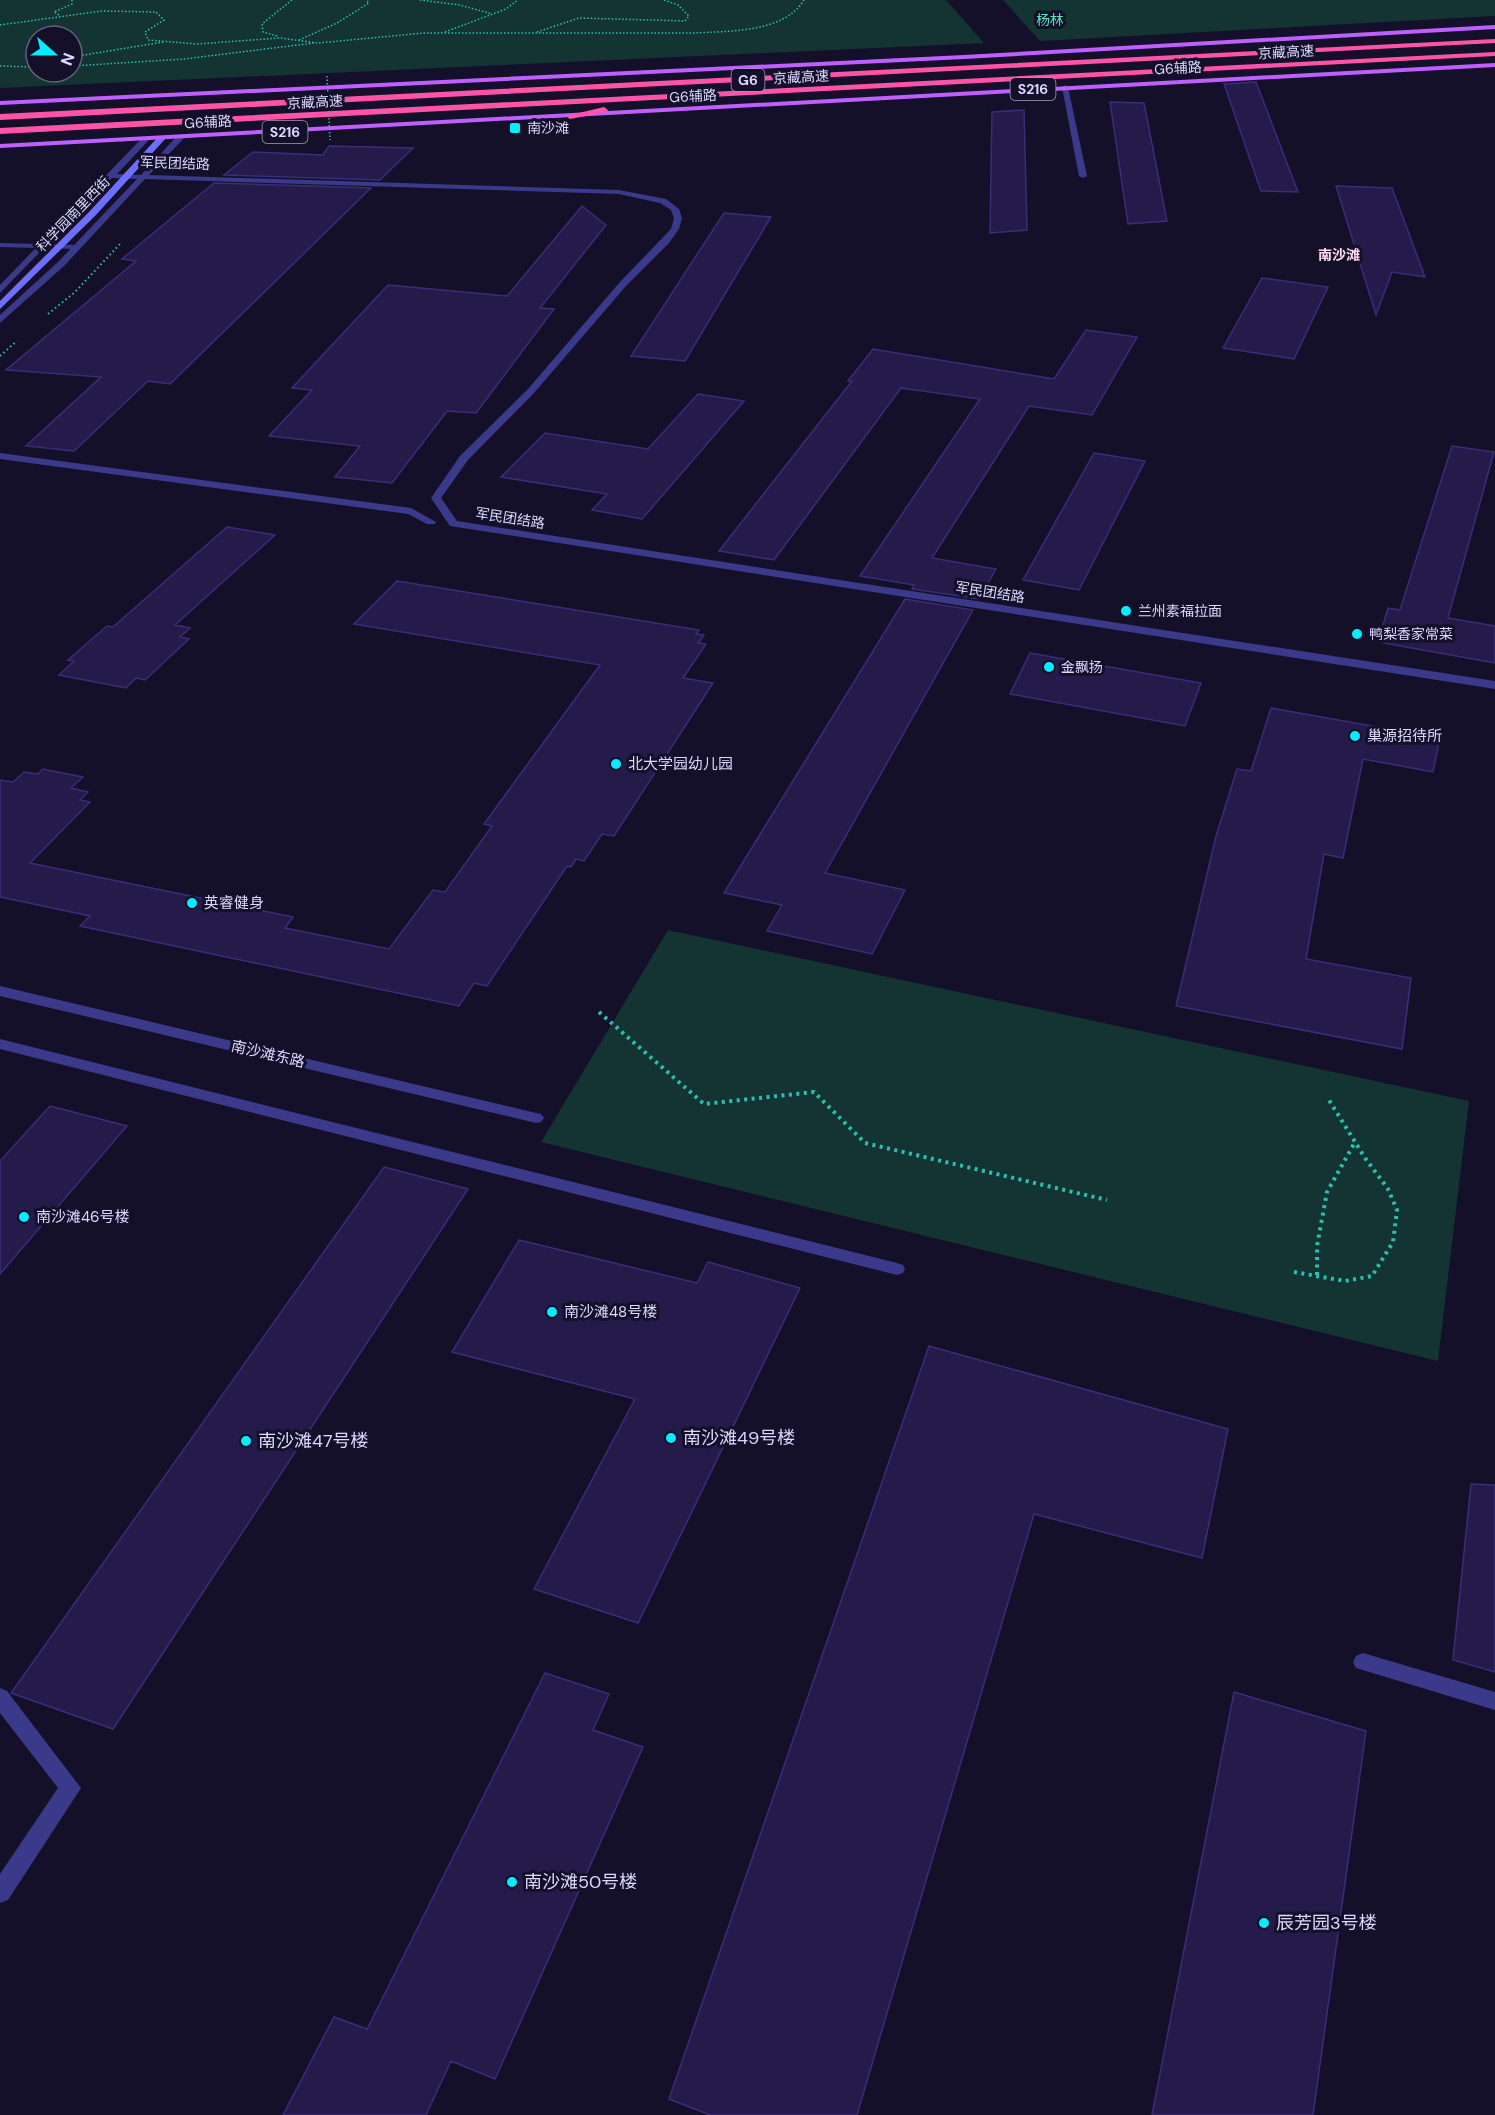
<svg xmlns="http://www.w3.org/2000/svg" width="1495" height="2115" font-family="'DM Sans','Noto Sans SC',sans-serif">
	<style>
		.green { fill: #133432; fill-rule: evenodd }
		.building { fill: #241b4b; stroke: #3a2d78; stroke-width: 1.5 }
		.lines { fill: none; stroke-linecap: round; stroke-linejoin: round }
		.path-far2 { stroke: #2dbeb2; stroke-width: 1.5; stroke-dasharray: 1.5 2; stroke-linecap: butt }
		.path-far1 { stroke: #2dbeb2; stroke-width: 2; stroke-dasharray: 1.5 3; stroke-linecap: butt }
		.path { stroke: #2dbeb2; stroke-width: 4; stroke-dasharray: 3 4.5; stroke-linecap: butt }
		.lane { fill: #3b3a8a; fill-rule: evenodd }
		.street { fill: #3b3a8a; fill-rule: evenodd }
		.secondary { fill: #6f6fff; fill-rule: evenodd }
		.primary { fill: #bf5fff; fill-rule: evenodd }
		.highway { fill: #ff53aa; fill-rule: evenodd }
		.path-bridge { stroke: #2dbeb2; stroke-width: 1.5; stroke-dasharray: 1.5 2; stroke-linecap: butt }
		.poi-dot { fill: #04ecff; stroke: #14102a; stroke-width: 2 }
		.labels { text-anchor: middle; stroke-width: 6; stroke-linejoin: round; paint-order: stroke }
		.far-park-label { font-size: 14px; fill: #60e3bf; stroke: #14102a }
		.far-street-label { font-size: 14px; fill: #dcd8ff; stroke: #14102a }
		.shield { fill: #14102a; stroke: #a09cbf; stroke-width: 1.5 }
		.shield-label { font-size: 14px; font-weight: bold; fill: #dcd8ff }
		.far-poi-label { font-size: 14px; fill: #dcd8ff; stroke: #14102a; text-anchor: start }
		.far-neighbourhood-label { font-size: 14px; font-weight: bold; fill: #ffdaf3; stroke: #14102a }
		.poi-label { font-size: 15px; fill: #dcd8ff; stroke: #14102a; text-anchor: start }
		.street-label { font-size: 15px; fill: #dcd8ff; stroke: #14102a }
		.near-poi-label { font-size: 18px; fill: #dcd8ff; stroke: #14102a; text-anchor: start }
	</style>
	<rect width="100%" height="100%" fill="#14102a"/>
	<path class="green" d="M 0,0 L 946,0 L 984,43 L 0,88 ZM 36,36 L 72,36 L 72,72 L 36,72 Z
		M 1003,0 L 1495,0 L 1495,16 L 1040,41 Z
		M 668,930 L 1469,1101 L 1438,1361 L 541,1142 Z"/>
	<path class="building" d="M 1256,82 L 1298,192 L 1261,191 L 1224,84 Z
		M 1110,102 L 1144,103 L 1167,221 L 1128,224 Z
		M 1024,110 L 1027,230 L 990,233 L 992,112 Z
		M 329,146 L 413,148 L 380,180 L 224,175 L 253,152 L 323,155 Z
		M 214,183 L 371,188 L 170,384 L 148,381 L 74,451 L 26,446 L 101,377 L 6,370 L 136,261 L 122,259 Z
		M 1336,186 L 1392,188 L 1425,277 L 1392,272 L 1376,315 Z
		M 582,206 L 606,225 L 540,308 L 554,309 L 476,413 L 447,411 L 392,483 L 335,477 L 360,446 L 269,436 L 312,390 L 292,388 L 388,285 L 507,296 Z
		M 724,213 L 771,217 L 685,361 L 631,356 Z
		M 1262,278 L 1328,287 L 1294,359 L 1223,348 Z
		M 1086,330 L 1137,337 L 1092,415 L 1029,406 L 932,558 L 996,569 L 979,599 L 912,589 L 914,585 L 860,576 L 980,399 L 901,388 L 774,560 L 719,551 L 852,381 L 848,381 L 873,349 L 1054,379 Z
		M 698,394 L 744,401 L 642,519 L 592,510 L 607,494 L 501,477 L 545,433 L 648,449 Z
		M 1452,446 L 1494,452 L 1448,618 L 1495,626 L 1495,663 L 1378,642 L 1388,608 L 1400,610 Z
		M 1094,453 L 1145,461 L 1079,590 L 1023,580 Z
		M 227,527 L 275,535 L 175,625 L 190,628 L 180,637 L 189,639 L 145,680 L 136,678 L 126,688 L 59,675 L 74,661 L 68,660 L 107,626 L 113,627 Z
		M 397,581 L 699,630 L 696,634 L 704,635 L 698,643 L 706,644 L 683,678 L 713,683 L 614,836 L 602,834 L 584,861 L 576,859 L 571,867 L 567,866 L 487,986 L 474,983 L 459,1006 L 80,926 L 90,916 L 0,897 L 0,780 L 13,782 L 24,772 L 38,774 L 43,769 L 83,777 L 71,788 L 88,792 L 80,800 L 90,802 L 30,863 L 293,917 L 285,928 L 389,949 L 433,890 L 445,892 L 492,826 L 484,824 L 600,665 L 354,624 Z
		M 905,599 L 973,610 L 825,873 L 905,890 L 872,954 L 767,931 L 782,905 L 724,893 Z
		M 1030,653 L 1201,683 L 1185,726 L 1010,694 Z
		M 1271,708 L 1440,738 L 1433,772 L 1363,759 L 1343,858 L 1324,854 L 1306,959 L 1411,978 L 1402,1049 L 1176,1006 L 1216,836 L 1237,769 L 1251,771 Z
		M 50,1106 L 127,1126 L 0,1274 L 0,1161 Z
		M 384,1167 L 468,1189 L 113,1729 L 11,1693 Z
		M 519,1240 L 697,1283 L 708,1262 L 800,1288 L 638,1623 L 534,1589 L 635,1399 L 452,1352 Z
		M 929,1346 L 1228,1429 L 1202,1558 L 1034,1514 L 857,2115 L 710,2115 L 669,2099 Z
		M 1471,1484 L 1495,1485 L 1495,1672 L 1453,1660 Z
		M 545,1673 L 609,1694 L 593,1730 L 643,1747 L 495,2079 L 451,2061 L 426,2115 L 283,2115 L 334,2017 L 367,2029 Z
		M 1234,1692 L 1366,1731 L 1313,2115 L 1152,2115 Z"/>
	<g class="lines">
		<path class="path-far2" d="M 420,0 L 460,5 L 492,14
			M 59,15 L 54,12 L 72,4 L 72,0
			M 0,25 L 102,11 L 156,12 L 164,20 L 145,32 L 148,40 L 197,44 L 280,38 L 318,43 L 424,33 L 694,33 C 728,31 784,33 804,0
			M 445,32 L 506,9 L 518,0
			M 537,32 L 579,18 L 685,21 L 689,16 L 678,5 L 664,0
			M 277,36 L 263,32 L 262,24 L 292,0
			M 299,40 L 337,23 L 369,3 L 366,0
			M 72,57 L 163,42
			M 0,66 L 36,67
			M 72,66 L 184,59 L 314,43"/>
		<path class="path-far1" d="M 48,314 L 75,292 L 120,244
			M 0,356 L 17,341"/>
		<path class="path" d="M 599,1012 L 704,1104 L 814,1092 L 865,1143 L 1107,1200
			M 1294,1272 L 1345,1281 L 1372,1276 L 1393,1242 L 1397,1210 L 1388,1189 L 1365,1158 L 1329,1100
			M 1317,1275 L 1317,1246 L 1327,1192 L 1355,1142"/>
		<path class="lane" d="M 0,243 L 77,245 L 81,247 L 77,249 L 0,247 Z
			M 0,453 L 411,508 L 436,522 L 435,524 L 427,524 L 408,514 L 0,459 Z
			M 0,1039 L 897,1263 L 903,1265 L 905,1269 L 903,1273 L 897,1275 L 0,1049 Z
			M 1363,1653 L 1495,1692 L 1495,1710 L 1356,1668 L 1353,1662 L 1356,1656 Z
			M 0,1688 L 7,1691 L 81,1788 L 8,1900 L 0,1903 L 0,1874 L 58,1788 L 0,1713 Z"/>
		<path class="street" d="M 1065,85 L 1068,87 L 1087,176 L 1083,178 L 1079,176 L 1062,87 Z
			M 178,135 L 185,137 L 149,175 L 619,190 L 666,199 L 679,209 L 682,218 L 679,229 L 669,243 L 626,286 L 534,393 L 468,460 L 441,498 L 457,521 L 1495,681 L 1495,689 L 450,526 L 431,498 L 460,456 L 528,389 L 620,282 L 671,229 L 674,218 L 671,210 L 660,203 L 619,194 L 145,179 L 64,266 L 0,323 L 0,315 L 58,262 L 137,179 L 112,178 L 0,293 L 0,285 L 143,137 L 150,139 L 117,174 L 141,175 Z
			M 0,986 L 536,1113 L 541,1114 L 544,1118 L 541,1122 L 536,1123 L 0,996 Z"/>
		<path class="secondary" d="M 159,136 L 166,138 L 95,216 L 0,309 L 0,301 L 89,212 Z"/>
		<path class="primary" d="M 1495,25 L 1495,29 L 964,59 L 0,105 L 0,101 L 964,55 Z
			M 1495,63 L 1495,67 L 0,148 L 0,144 Z"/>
		<path class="highway" d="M 1495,39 L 1495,43 L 0,120 L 0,114 Z
			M 1495,52 L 1495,56 L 0,134 L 0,128 Z
			M 604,107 L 608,110 L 607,112 L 570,119 L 566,116 Z"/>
		<path class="path-bridge" d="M 327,76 L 330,140"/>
	</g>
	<g class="poi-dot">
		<rect x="509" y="122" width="12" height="12" rx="3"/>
		<circle cx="1126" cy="611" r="6"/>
		<circle cx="1357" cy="634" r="6"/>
		<circle cx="1049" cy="667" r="6"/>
		<circle cx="1355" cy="736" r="6"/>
		<circle cx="616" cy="764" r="6"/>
		<circle cx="192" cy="903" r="6"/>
		<circle cx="24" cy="1217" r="6"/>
		<circle cx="552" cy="1312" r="6"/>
		<circle cx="671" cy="1438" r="6"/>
		<circle cx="246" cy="1441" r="6"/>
		<circle cx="512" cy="1882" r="6"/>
		<circle cx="1264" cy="1923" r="6"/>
	</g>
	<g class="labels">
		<g class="far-park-label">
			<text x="1050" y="25">杨林</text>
		</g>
		<g class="far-street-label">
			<text transform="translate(1286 52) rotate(-3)" y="5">京藏高速</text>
			<text transform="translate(1178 68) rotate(-3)" y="5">G6辅路</text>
			<text transform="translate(801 77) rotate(-3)" y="5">京藏高速</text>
			<text transform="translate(693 96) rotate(-3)" y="5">G6辅路</text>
			<text transform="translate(315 102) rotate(-3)" y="5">京藏高速</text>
			<text transform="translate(208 122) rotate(-3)" y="5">G6辅路</text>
			<text transform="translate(175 163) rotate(2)" y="5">军民团结路</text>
			<text transform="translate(73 214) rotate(-46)" y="5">科学园南里西街</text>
			<text transform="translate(510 518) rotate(9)" y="5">军民团结路</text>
			<text transform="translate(990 592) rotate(9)" y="5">军民团结路</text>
		</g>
		<g class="shield">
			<rect x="731.5" y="69" width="33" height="22" rx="4.5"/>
			<rect x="1010.5" y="78" width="45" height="22" rx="4.5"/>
			<rect x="262.5" y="121" width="45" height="22" rx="4.5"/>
		</g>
		<g class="shield-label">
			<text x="748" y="85">G6</text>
			<text x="1033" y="94">S216</text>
			<text x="285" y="137">S216</text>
		</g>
		<g class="far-poi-label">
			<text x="527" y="133">南沙滩</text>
			<text x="1138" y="616">兰州素福拉面</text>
			<text x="1369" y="639">鸭梨香家常菜</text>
			<text x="1061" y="672">金飘扬</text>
		</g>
		<g class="far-neighbourhood-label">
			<text x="1339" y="260">南沙滩</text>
		</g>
		<g class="poi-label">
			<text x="1367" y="741">巢源招待所</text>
			<text x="628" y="769">北大学园幼儿园</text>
			<text x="204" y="908">英睿健身</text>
			<text x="36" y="1222">南沙滩46号楼</text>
			<text x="564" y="1317">南沙滩48号楼</text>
		</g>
		<g class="street-label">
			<text transform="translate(268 1054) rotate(13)" y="5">南沙滩东路</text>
		</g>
		<g class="near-poi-label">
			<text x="683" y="1444">南沙滩49号楼</text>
			<text x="258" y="1447">南沙滩47号楼</text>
			<text x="524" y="1888">南沙滩50号楼</text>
			<text x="1276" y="1929">辰芳园3号楼</text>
		</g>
	</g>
	<g transform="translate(54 54) rotate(111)"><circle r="28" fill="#14102a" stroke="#64607f" stroke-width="1.5"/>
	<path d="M0-4.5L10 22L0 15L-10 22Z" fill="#04ecff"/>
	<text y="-9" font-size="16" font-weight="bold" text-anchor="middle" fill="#dcd8ff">N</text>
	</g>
</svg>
